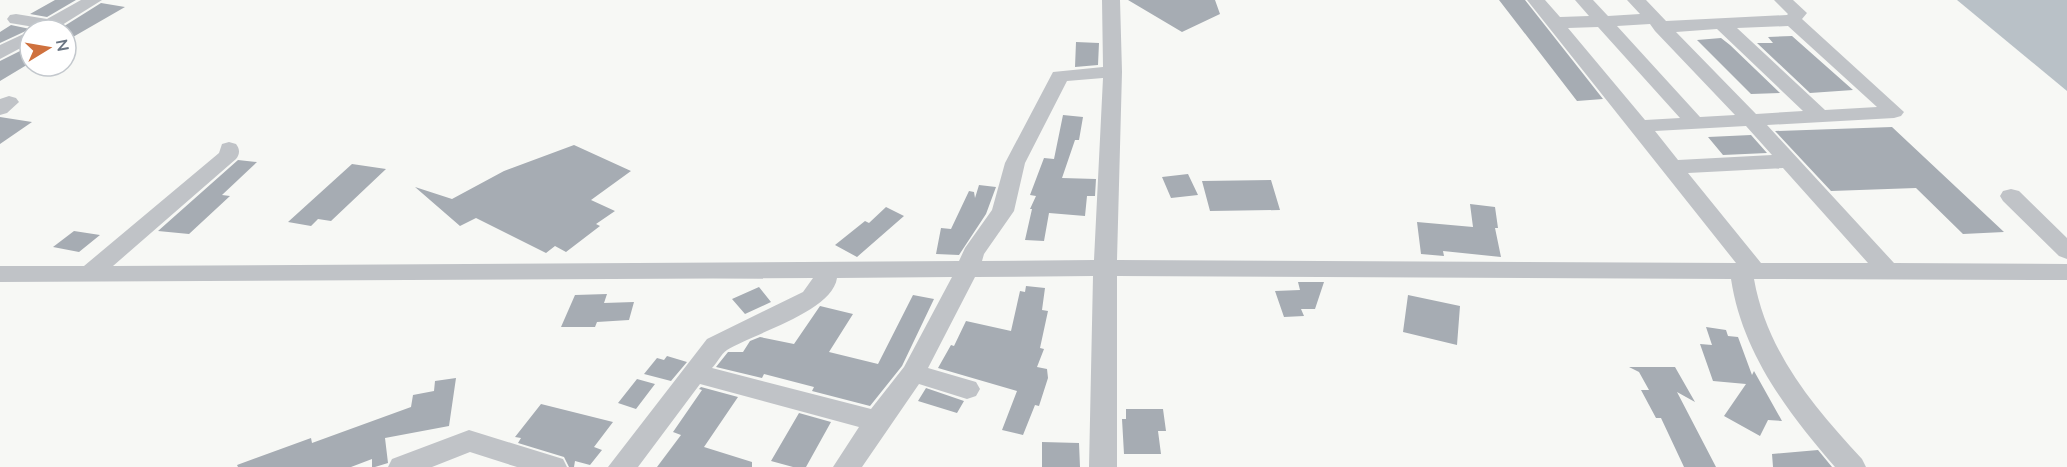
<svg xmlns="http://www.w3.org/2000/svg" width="2067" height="467" font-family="'Nunito Sans',sans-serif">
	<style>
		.water { fill: #b9c1c7 }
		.building { fill: #a6acb3 }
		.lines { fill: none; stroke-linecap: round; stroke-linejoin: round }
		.minor { fill: #c0c3c7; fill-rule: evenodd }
	</style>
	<rect width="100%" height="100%" fill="#f7f8f5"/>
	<path class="water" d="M 1957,0 L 2067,0 L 2067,91 Z"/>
	<path class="building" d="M 55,0 L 76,0 L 47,17 L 30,14 Z
		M 1128,0 L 1215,0 L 1220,14 L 1182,32 Z
		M 1499,0 L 1525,0 L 1603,99 L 1577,101 Z
		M 101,3 L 125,7 L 66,41 L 66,30 L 58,30 Z
		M 11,25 L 30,29 L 0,43 L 0,32 Z
		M 1792,36 L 1853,90 L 1810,93 L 1757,43 L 1773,43 L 1768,37 Z
		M 1721,38 L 1730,45 L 1780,93 L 1751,94 L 1697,40 Z
		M 1076,42 L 1099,43 L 1098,65 L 1075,67 Z
		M 30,46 L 30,63 L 0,81 L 0,61 Z
		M 1063,115 L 1083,117 L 1079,140 L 1075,140 L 1062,178 L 1096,179 L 1095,196 L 1087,196 L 1085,216 L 1049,213 L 1044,241 L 1025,240 L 1032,209 L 1030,209 L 1036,196 L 1030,195 L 1044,158 L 1054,159 Z
		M 0,117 L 32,122 L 0,144 Z
		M 1892,127 L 2004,232 L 1963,234 L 1916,188 L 1831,191 L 1775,131 Z
		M 1751,135 L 1767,153 L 1723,155 L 1708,137 Z
		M 574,145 L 631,171 L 591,200 L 615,211 L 596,224 L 600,226 L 566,252 L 555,246 L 546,253 L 476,218 L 460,226 L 415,187 L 452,199 L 504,171 Z
		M 238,160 L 257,162 L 222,195 L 230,196 L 189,234 L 158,231 Z
		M 352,164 L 386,169 L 331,221 L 318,219 L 311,226 L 288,222 Z
		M 1188,174 L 1198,195 L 1171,198 L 1162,177 Z
		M 1271,180 L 1280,210 L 1210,211 L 1202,181 Z
		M 979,185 L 996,187 L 986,214 L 959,255 L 936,254 L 941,228 L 951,229 L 969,191 L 974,192 L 975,198 Z
		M 1470,204 L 1495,207 L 1498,228 L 1495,228 L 1501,257 L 1443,251 L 1444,256 L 1421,254 L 1417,222 L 1473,227 Z
		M 886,207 L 904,216 L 857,257 L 835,245 L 865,221 L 869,223 Z
		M 74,231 L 100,235 L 79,252 L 53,247 Z
		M 1298,282 L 1324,282 L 1315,309 L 1301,309 L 1304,316 L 1284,317 L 1275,291 L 1300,290 Z
		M 1026,286 L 1045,288 L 1042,310 L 1048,311 L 1040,348 L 1044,349 L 1037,367 L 1047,369 L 1048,378 L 1039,406 L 1035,405 L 1023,435 L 1002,430 L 1017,391 L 938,368 L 951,345 L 954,346 L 966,321 L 1011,331 L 1020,291 L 1025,292 Z
		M 759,287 L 771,302 L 745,314 L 732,299 Z
		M 607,294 L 604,303 L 634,302 L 629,320 L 597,322 L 595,327 L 561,327 L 575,295 Z
		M 913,295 L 934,299 L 902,366 L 870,406 L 812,391 L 814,387 L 764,374 L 762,378 L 716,367 L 728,352 L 743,352 L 750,341 L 760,337 L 794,344 L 820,306 L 853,314 L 829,352 L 878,364 Z
		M 1408,295 L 1460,306 L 1457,345 L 1403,332 Z
		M 1706,327 L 1726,330 L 1728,336 L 1738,337 L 1752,375 L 1754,371 L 1782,421 L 1768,420 L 1760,436 L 1724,416 L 1746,384 L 1713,381 L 1700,344 L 1712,345 Z
		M 667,356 L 687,362 L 671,381 L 644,374 L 657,358 L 664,360 Z
		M 1629,367 L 1675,367 L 1695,402 L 1677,392 L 1716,467 L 1684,467 L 1661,418 L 1656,418 L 1641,390 L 1649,390 L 1639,372 Z
		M 456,378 L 449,426 L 385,438 L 388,463 L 375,467 L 372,467 L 372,459 L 351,467 L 238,467 L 237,465 L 311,438 L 312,443 L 411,407 L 413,395 L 434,391 L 435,381 Z
		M 637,379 L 655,384 L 636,409 L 618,403 Z
		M 701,387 L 738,397 L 704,447 L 752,462 L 752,467 L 657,467 L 681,435 L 673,432 L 702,390 L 699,389 Z
		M 926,388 L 964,401 L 957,413 L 918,401 Z
		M 541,404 L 613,422 L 594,447 L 602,450 L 590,465 L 575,461 L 574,467 L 569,467 L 564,457 L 518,443 L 521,438 L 515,437 Z
		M 1126,409 L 1163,409 L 1166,431 L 1158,431 L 1161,454 L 1124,454 L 1122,419 L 1126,419 Z
		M 799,413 L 831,422 L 806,467 L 793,467 L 771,461 Z
		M 1042,442 L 1079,443 L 1080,467 L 1042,467 Z
		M 1818,450 L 1832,467 L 1773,467 L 1772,454 Z"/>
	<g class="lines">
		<path class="minor" d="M 81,0 L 102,0 L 54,30 L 32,30 L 34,27 L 10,23 L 7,19 L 10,15 L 16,14 L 47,19 Z
			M 1102,0 L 1120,0 L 1122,72 L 1117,260 L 1736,263 L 1527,0 L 1545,0 L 1560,17 L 1589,16 L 1575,0 L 1593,0 L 1608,16 L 1640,14 L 1627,0 L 1646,0 L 1666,21 L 1787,15 L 1788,14 L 1774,0 L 1793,0 L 1807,13 L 1802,19 L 1904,112 L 1901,116 L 1894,118 L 1767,125 L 1894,263 L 2067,264 L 2067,280 L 1754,279 C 1767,352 1813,406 1862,459 L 1866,467 L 1835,467 C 1787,412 1742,352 1731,279 L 1117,276 L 1117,467 L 1089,467 L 1093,276 L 975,277 L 928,368 L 976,382 L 980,389 L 976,396 L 967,399 L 919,384 L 862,467 L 833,467 L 859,427 L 700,384 L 638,467 L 608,467 L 707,339 L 803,292 L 813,278 L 0,282 L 0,266 L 84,266 L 219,153 L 222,144 L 229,142 L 236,144 C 240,149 240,154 236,159 L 113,266 L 959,261 L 965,248 L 992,210 L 1005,163 L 1053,72 L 1103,67 ZM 1650,24 L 1655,31 L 1735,115 L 1700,117 L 1617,26 ZM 1788,26 L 1877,107 L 1825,110 L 1737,28 ZM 1598,27 L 1680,118 L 1645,120 L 1568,28 ZM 1717,29 L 1803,111 L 1756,114 L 1676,32 ZM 1103,78 L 1094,260 L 982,261 L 984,254 L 1014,211 L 1025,163 L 1067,81 ZM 1746,126 L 1772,155 L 1678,160 L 1655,131 ZM 1783,168 L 1868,263 L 1761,263 L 1688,173 ZM 952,277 L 904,367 L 871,409 L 712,368 C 717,363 721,354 727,350 C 754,333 832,312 837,278 Z
			M 30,31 L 30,43 L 0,59 L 0,45 Z
			M 9,96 L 16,98 L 19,102 L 7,113 L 0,115 L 0,99 Z
			M 2011,189 L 2019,191 L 2067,238 L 2067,259 L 2059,256 L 2003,201 L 2000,196 L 2003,191 Z
			M 469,430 L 563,459 L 567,467 L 517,467 L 470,452 L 432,467 L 388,467 L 392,459 Z"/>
	</g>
	<g transform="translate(48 48) rotate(79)"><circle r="28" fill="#ffffff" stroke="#c3c8cd" stroke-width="1.5"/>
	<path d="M0-4.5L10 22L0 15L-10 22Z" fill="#cf713e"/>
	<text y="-9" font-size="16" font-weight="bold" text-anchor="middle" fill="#6a7583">N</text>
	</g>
</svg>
